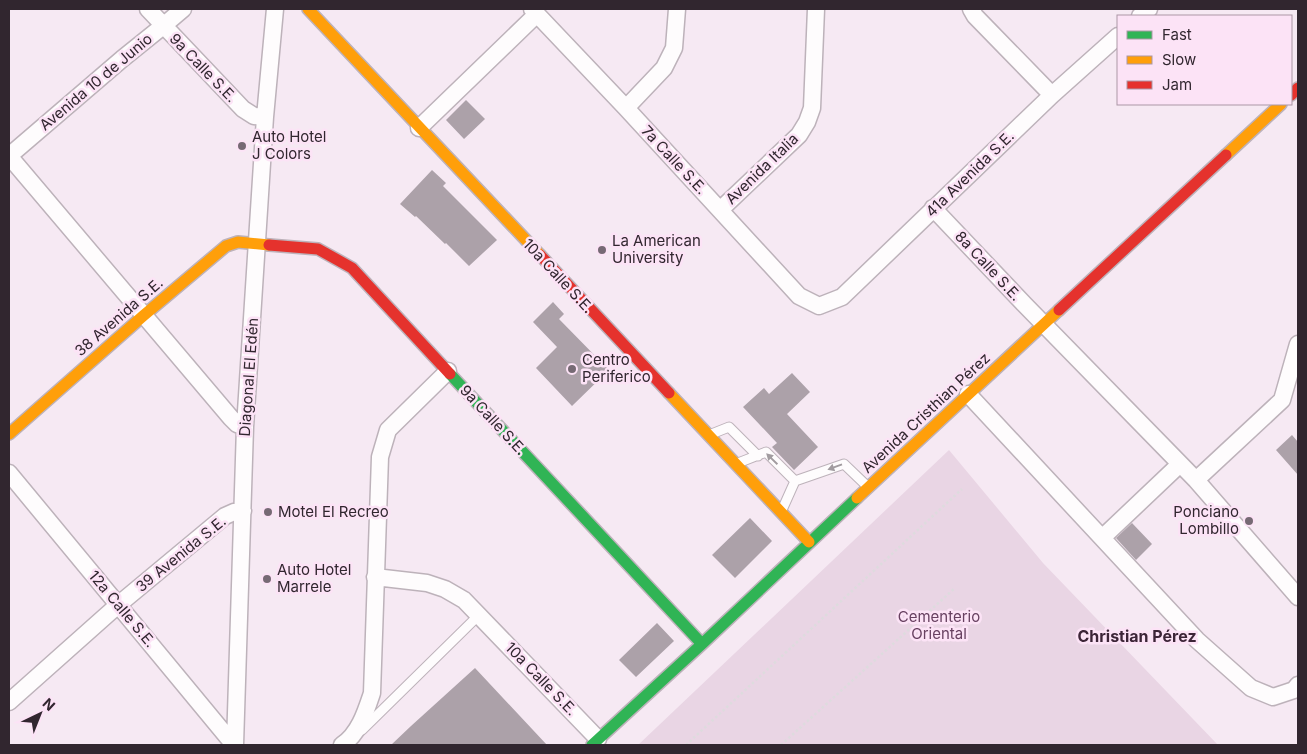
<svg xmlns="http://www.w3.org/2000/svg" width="1307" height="754" font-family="Inter,sans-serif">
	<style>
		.green { fill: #e9d5e4 }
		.building { fill: #aca1a9 }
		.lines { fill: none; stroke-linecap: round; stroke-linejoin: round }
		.lane-casing { stroke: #bdb2ba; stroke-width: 11 }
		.street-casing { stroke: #bdb2ba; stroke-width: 19 }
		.fast-casing { stroke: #bdb2ba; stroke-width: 14 }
		.slow-casing { stroke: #bdb2ba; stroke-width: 14 }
		.jam-casing { stroke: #bdb2ba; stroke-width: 14 }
		.path { stroke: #dedbde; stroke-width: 2.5; stroke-dasharray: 2.5 2.5; stroke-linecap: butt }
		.lane { stroke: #fefcfd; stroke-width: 9 }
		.street { stroke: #fefcfd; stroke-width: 16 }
		.fast { stroke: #30b455; stroke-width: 11 }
		.slow { stroke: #ff9f0a; stroke-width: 11 }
		.jam { stroke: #e5322d; stroke-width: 11 }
		.oneway { fill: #a29ca0 }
		.poi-dot { fill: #766a74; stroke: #fce3f6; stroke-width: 2 }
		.labels { text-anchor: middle; stroke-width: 5; stroke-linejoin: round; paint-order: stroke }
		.street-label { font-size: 15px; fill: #31262f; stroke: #fce3f6 }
		.poi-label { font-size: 15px; fill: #31262f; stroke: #fce3f6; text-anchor: start }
		.park-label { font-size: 15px; fill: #684161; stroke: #fce3f6 }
		.neighbourhood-label { font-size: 16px; font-weight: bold; fill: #3c2537; stroke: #fce3f6 }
	</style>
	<rect width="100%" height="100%" fill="#f6e9f3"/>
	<path class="green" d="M 949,450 L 1043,563 L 1218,745 L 638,745 Z"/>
	<path class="building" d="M 466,100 L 485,119 L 464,139 L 446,120 Z
		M 432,170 L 446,183 L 443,186 L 497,240 L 469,266 L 446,243 L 445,244 L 416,216 L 415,217 L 400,204 Z
		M 553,302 L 564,314 L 559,319 L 609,370 L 572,406 L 536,368 L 557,347 L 533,322 Z
		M 792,373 L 810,392 L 787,414 L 818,447 L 794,470 L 772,447 L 777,443 L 743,407 L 764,388 L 769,394 Z
		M 1292,435 L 1298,442 L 1298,475 L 1276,450 Z
		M 750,518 L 772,541 L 735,578 L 712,555 Z
		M 1132,523 L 1152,544 L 1136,560 L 1116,538 Z
		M 657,623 L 674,641 L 636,677 L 619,660 Z
		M 475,668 L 547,745 L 391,745 L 411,726 Z"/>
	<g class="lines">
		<defs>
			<path id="lane" d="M 709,435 L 729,427 L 758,456
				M 738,463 L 766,452 L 795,481 L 782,510
				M 795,481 L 844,464 L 868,487
				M 362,730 L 479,615"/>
			<path id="street" d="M 148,9 L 243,109 L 254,116 L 265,117
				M 532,9 L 626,108 L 799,296 L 819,306 L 842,297 L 1052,95 L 1118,36
				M 971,9 L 975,16 L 1052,95
				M 1140,16 L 1149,9
				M 626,108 L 664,68 L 674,48 L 677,9
				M 419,128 L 537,14
				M 9,156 L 231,418 L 237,424 L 245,427
				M 9,156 L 122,59 L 163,26 L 183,9
				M 933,208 L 1025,305 L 1196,480 L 1298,597
				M 720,210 L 799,135 L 807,122 L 812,108 L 816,9
				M 968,394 L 1197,640 L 1251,688 L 1273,697 L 1294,690 L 1298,685
				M 9,473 L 234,745
				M 1196,480 L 1282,400 L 1298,344
				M 1102,538 L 1180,464
				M 375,577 L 427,583 L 445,589 L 464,600 L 598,739
				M 9,702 L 118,605 L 225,516 L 234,512 L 243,511
				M 235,745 L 245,427 L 265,117 L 275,9
				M 342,745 C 359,734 366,711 372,693 L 380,457 L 388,430 L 448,371"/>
			<path id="fast" d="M 450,374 L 702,644
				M 592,745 L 702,644 L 857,498"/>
			<path id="slow" d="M 308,9 L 540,255
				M 1226,155 L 1281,104
				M 669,393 L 809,542
				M 9,434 L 143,316 L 226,246 L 238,242 L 269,245
				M 857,498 L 1059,310"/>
			<path id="jam" d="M 1291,95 L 1298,88
				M 269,245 L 318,249 L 352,268 L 450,374
				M 540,255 L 669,393
				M 1059,310 L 1226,155"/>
		</defs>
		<use href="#lane" class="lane-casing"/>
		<use href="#street" class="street-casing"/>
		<use href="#fast" class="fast-casing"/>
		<use href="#slow" class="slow-casing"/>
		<use href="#jam" class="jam-casing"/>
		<path class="path" d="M 686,745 L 962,489
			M 781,745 L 955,588"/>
		<use href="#lane" class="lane"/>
		<use href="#street" class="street"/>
		<use href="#fast" class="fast"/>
		<use href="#slow" class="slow"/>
		<use href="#jam" class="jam"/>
	</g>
	<defs><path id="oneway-solid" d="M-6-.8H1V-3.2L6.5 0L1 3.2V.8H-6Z" transform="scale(1.25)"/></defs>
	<g class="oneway">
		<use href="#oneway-solid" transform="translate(772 459) rotate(-136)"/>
		<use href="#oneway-solid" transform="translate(835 467) rotate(160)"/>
	</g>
	<g class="poi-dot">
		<circle cx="242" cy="146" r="5"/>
		<circle cx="602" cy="250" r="5"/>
		<circle cx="572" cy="369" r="5"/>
		<circle cx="268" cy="512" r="5"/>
		<circle cx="1249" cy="521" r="5"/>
		<circle cx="267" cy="579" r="5"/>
	</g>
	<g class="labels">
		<g class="street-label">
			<text transform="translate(203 68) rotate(46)" y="5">9a Calle S.E.</text>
			<text transform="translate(96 82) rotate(-40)" y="5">Avenida 10 de Junio</text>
			<text transform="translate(674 160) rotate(47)" y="5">7a Calle S.E.</text>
			<text transform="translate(762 169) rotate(-44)" y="5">Avenida Italia</text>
			<text transform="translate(970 174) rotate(-44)" y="5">41a Avenida S.E.</text>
			<text transform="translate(988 266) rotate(47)" y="5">8a Calle S.E.</text>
			<text transform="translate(558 276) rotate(47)" y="5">10a Calle S.E.</text>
			<text transform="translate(119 317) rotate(-41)" y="5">38 Avenida S.E.</text>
			<text transform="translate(249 377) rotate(-86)" y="5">Diagonal El Edén</text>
			<text transform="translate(926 413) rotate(-43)" y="5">Avenida Cristhian Pérez</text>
			<text transform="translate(493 420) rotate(47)" y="5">9a Calle S.E.</text>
			<text transform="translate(181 554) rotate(-39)" y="5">39 Avenida S.E.</text>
			<text transform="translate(122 609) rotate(50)" y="5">12a Calle S.E.</text>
			<text transform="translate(541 679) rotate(46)" y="5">10a Calle S.E.</text>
		</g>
		<g class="poi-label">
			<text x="252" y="142">Auto Hotel<tspan x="252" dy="17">J Colors</tspan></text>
			<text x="612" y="246">La American<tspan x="612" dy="17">University</tspan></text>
			<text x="582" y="365">Centro<tspan x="582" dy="17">Periferico</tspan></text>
			<text x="278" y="517">Motel El Recreo</text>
			<text x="1239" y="517" text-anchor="end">Ponciano<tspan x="1239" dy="17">Lombillo</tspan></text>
			<text x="277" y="575">Auto Hotel<tspan x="277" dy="17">Marrele</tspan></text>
		</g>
		<g class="park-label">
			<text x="939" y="622">Cementerio<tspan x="939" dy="17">Oriental</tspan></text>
		</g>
		<g class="neighbourhood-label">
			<text x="1137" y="642">Christian Pérez</text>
		</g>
	</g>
	<rect width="1307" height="754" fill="none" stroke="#31262f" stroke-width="20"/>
	<rect x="1117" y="15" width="175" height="90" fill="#fce3f6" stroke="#ab97a6"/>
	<rect x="1127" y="31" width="25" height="8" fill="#30b455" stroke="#ab97a6"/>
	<text x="1162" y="40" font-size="15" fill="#31262f">Fast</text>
	<rect x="1127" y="56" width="25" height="8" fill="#ff9f0a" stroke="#ab97a6"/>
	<text x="1162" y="65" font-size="15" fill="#31262f">Slow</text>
	<rect x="1127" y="81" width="25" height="8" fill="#e5322d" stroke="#ab97a6"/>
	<text x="1162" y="90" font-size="15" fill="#31262f">Jam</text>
	<g transform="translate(40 714) rotate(43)" stroke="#fce3f6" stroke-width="4" paint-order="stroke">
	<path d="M0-4L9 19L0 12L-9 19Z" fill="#31262f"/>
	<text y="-8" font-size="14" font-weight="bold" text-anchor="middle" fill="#31262f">N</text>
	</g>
</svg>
